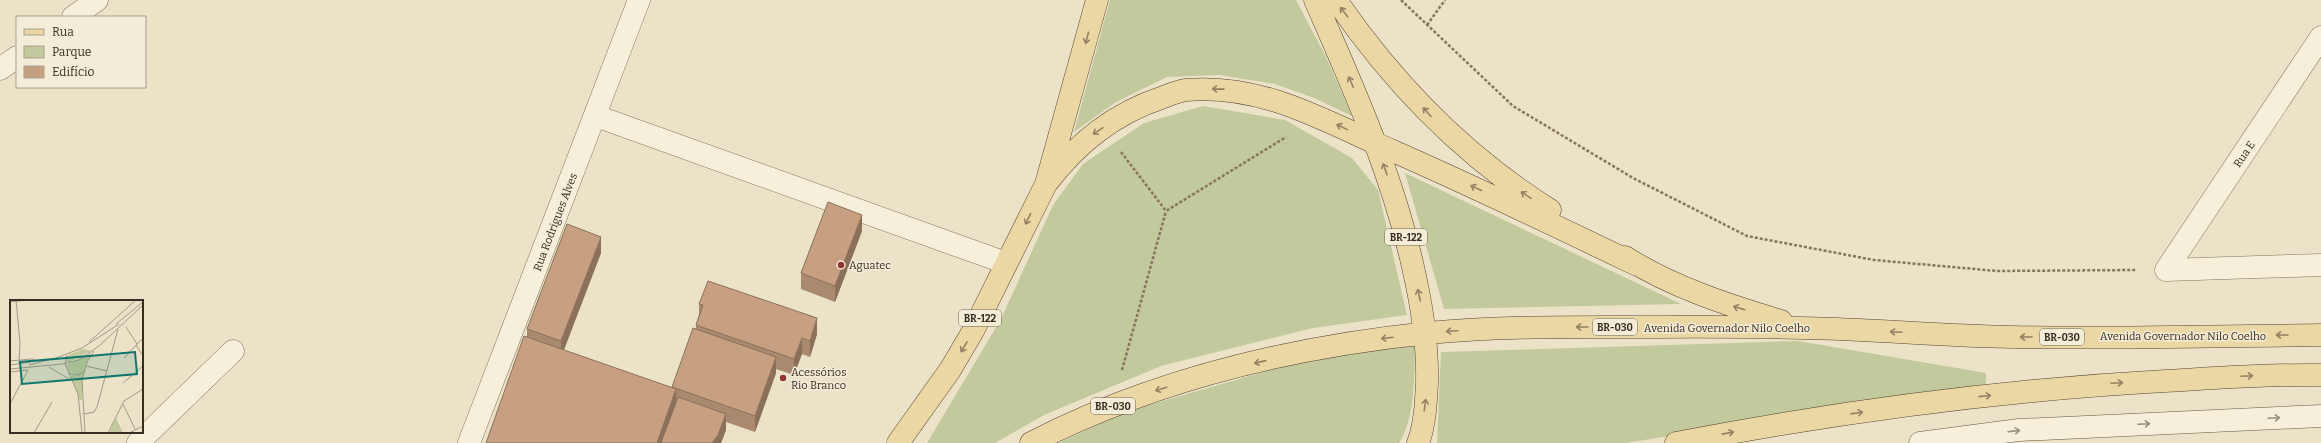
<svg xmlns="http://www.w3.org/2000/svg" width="2321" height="443" font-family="Bitter,serif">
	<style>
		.green { fill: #c2c99c }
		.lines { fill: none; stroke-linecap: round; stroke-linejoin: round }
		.minor-casing { stroke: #86745e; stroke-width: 23 }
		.secondary-casing { stroke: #685641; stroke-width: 23 }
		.primary-casing { stroke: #544332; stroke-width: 23 }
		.path { stroke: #86745e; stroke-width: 2.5; stroke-dasharray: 3 2; stroke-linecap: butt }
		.minor { stroke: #f6efda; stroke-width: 22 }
		.secondary { stroke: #f6efda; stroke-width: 22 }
		.primary { stroke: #ebd7a3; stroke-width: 22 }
		.wall { fill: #aa8a6f }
		.shaded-wall { fill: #8b705a }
		.building { fill: #c6a081; stroke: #8b705a }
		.oneway { stroke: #918262 }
		.oneway2 { stroke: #968e7e }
		.poi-dot { fill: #903533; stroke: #f3ecd7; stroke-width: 1.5 }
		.labels { text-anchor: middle; stroke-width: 3; stroke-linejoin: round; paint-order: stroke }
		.shield { fill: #f3ecd7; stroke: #6f6658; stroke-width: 1 }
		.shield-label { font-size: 10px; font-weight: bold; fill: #372c21 }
		.street-label { font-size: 11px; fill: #372c21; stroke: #f3ecd7 }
		.poi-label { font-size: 11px; fill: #372c21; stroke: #f3ecd7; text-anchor: start }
		.inset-road { fill: none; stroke: #a39985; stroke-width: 1 }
		.view { fill: #0f766e; fill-opacity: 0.15; stroke: #0f766e; stroke-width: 2 }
		.inset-edge { fill: none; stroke: #372c21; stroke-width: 2 }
	</style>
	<rect width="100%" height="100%" fill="#ebe2c8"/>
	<path class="green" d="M 1110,0 L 1296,0 L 1325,55 L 1352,116 L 1314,98 L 1275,84 L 1219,75 L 1167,77 L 1116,102 L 1074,132 Z
		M 1203,106 L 1285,120 L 1352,158 L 1378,190 L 1407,315 L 1313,328 L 1161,366 L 1044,415 L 995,443 L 927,443 L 1001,319 L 1053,205 L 1083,164 L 1144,123 Z
		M 1405,173 L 1681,304 L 1444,309 Z
		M 1798,341 L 1986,373 L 1986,384 L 1626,443 L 1437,443 L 1441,352 Z
		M 1415,343 C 1414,373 1416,417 1399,443 L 1058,443 L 1128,411 L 1319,356 Z"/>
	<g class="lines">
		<defs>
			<path id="minor" d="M 73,17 L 97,0
				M 0,69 L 17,57
				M 596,116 L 1006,263
				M 2166,270 L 2321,37
				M 2166,270 L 2321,265
				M 138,443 L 233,351
				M 469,443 L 639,0"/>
			<path id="secondary" d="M 1920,443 L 2019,430 L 2321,416"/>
			<path id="primary" d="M 1315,0 C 1353,87 1392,173 1413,267 C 1422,306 1428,343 1427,383 C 1426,402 1425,425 1418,443
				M 1336,0 C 1393,83 1464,156 1550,210
				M 1046,184 C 1076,144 1113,114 1161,98 C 1169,95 1178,91 1186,90 C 1263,83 1326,122 1393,151 C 1475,187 1556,226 1637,265
				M 1625,257 C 1672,287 1728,305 1781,321
				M 898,443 L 950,370 L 973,331 L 1046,184 L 1097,0
				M 1031,443 C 1153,380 1292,347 1428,333 C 1488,327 1551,327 1612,327 C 1675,327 1739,326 1802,328 C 1872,329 1942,336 2012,337 C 2115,339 2218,336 2321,335
				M 1676,443 C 1837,412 2001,390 2165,381 C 2217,378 2269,374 2321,375"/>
		</defs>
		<use href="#minor" class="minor-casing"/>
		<use href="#secondary" class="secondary-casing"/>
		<use href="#primary" class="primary-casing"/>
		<path class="path" d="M 1401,0 L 1513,106 L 1633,178 L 1747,236 L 1874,260 L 1997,271 L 2136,270
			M 1427,25 L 1445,0
			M 1121,152 L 1166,211 L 1286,137
			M 1122,370 L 1166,211"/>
		<use href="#minor" class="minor"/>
		<use href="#secondary" class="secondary"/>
		<use href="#primary" class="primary"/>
	</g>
	<path class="wall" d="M 862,231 L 835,302 L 801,289 L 801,273 Z
		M 601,253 L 564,350 L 672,388 L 696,328 L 696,325 L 699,315 L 699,304 L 817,334 L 810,357 L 802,354 L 794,375 L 776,369 L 776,373 L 755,432 L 726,422 L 726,430 L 721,443 L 486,443 L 527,337 L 527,329 Z"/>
	<path class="shaded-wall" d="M 862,215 L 862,231 L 835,302 L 835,286 Z
		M 601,237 L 601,253 L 561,357 L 561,341 Z
		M 817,318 L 817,334 L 810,357 L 810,341 Z
		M 802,338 L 802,354 L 794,375 L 794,359 Z
		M 776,357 L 776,373 L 755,432 L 755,416 Z
		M 676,389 L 676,412 L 665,443 L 657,443 Z
		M 726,414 L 726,430 L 721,443 L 712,443 Z"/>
	<path class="building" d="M 828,202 L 862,215 L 835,286 L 801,273 Z
		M 567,224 L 601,237 L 561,341 L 527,329 Z
		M 708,281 L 817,318 L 810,341 L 802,338 L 794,359 L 696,325 L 703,305 L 699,304 Z
		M 693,328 L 776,357 L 755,416 L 672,387 Z
		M 524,336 L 676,389 L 657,443 L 486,443 Z
		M 678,397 L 726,414 L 718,435 L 712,443 L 661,443 Z"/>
	<defs><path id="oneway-shaft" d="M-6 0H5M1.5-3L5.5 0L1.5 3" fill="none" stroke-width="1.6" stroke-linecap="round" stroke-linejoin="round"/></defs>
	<g class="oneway">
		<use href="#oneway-shaft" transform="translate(1344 12) rotate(-127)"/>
		<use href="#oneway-shaft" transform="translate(1087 38) rotate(105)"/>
		<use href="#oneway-shaft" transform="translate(1351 82) rotate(-113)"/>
		<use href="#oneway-shaft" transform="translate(1218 89) rotate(-179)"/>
		<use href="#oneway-shaft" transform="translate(1427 112) rotate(-132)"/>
		<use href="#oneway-shaft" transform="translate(1342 127) rotate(-154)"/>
		<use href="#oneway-shaft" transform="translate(1098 131) rotate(146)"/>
		<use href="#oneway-shaft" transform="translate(1385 169) rotate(-109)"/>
		<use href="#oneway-shaft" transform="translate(1476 188) rotate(-155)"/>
		<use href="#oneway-shaft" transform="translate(1526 195) rotate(-146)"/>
		<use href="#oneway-shaft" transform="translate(1028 219) rotate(116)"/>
		<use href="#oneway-shaft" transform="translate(1419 295) rotate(-102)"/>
		<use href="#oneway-shaft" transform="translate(1739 308) rotate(-163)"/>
		<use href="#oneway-shaft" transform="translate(1582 327) rotate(180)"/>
		<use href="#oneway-shaft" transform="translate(1452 331) rotate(177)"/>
		<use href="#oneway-shaft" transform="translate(1896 332) rotate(-177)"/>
		<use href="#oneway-shaft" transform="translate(2282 335) rotate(180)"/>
		<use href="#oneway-shaft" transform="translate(2026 337) rotate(180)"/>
		<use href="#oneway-shaft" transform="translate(1387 338) rotate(173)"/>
		<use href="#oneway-shaft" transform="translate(964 347) rotate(121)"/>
		<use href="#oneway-shaft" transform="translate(1260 362) rotate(167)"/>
		<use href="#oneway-shaft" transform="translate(2247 376) rotate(-3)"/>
		<use href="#oneway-shaft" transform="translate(2117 383) rotate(-3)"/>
		<use href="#oneway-shaft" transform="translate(1161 389) rotate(163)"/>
		<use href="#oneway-shaft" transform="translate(1985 396) rotate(-6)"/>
		<use href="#oneway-shaft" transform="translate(1425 405) rotate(-82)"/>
		<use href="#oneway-shaft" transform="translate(1857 413) rotate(-8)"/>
		<use href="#oneway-shaft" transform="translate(1728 433) rotate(-11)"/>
	</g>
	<g class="oneway2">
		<use href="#oneway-shaft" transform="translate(2274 418) rotate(-3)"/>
		<use href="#oneway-shaft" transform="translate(2144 424) rotate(-3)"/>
		<use href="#oneway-shaft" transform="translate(2014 431) rotate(-7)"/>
	</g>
	<g class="poi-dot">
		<circle cx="841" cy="265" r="4"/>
		<circle cx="783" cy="378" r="4"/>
	</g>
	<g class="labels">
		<g class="shield">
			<rect x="1385" y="229" width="42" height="16" rx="3"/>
			<rect x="959" y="310" width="42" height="16" rx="3"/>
			<rect x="1593" y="319" width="44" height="16" rx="3"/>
			<rect x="2040" y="329" width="44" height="16" rx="3"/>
			<rect x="1091" y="398" width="44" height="16" rx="3"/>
		</g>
		<g class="shield-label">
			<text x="1406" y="241">BR-122</text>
			<text x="980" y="322">BR-122</text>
			<text x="1615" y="331">BR-030</text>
			<text x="2062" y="341">BR-030</text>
			<text x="1113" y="410">BR-030</text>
		</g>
		<g class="street-label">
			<text transform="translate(2244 154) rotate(-56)" y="4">Rua E</text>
			<text transform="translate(555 222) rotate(-69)" y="4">Rua Rodrigues Alves</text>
			<text x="1727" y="332">Avenida Governador Nilo Coelho</text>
			<text x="2183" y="340">Avenida Governador Nilo Coelho</text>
		</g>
		<g class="poi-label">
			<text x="849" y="269">Aguatec</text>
			<text x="791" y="376">Acessórios<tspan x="791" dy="13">Rio Branco</tspan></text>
		</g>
	</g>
	<g transform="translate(10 300)">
		<rect width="133" height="133" fill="#ebe2c8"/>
		<path d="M 73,49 L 81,51 L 60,62 L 55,61 L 58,55 ZM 81,53 L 73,71 L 67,74 L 59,72 L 56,65 ZM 73,72 L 72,100 L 70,100 L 60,75 ZM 106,118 L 113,133 L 99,133 Z" fill="#c2c99c"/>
		<path class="inset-road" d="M 6,0 L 10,42 L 9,64M 0,2 L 18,0M 106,24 L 133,2M 116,27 L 127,44M 79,42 L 126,0M 126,45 L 133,56M 57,55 L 55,64 L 68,94 L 72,133M 114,58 L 133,38M 0,61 L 22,59 L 28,61M 0,65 L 21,62M 19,65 L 46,58 L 72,48 L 109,24M 76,66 L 97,71M 39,67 L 59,79M 0,69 L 52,64 L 69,60 L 89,46 L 133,5M 0,72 L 18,70M 58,73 L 68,75 L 74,71M 113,83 L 133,66M 0,104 L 18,70M 113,104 L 125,129M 74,114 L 84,112 L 87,107 L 108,29M 24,133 L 42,102M 75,133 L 72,80 L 77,62 L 84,51M 98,133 L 114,101 L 133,89M 119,133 L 133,126"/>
		<path class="view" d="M 125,52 L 127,74 L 12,84 L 10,62 Z"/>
		<rect width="133" height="133" class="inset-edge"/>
	</g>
	<rect x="16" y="16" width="130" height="72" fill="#f3ecd7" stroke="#a89f8e"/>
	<rect x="24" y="29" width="20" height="6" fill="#ebd7a3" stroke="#a89f8e"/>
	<text x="52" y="36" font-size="12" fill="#372c21">Rua</text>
	<rect x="24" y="46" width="20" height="12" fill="#c2c99c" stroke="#a89f8e"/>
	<text x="52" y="56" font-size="12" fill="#372c21">Parque</text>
	<rect x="24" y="66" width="20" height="12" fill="#c6a081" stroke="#a89f8e"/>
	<text x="52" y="76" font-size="12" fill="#372c21">Edifício</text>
</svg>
